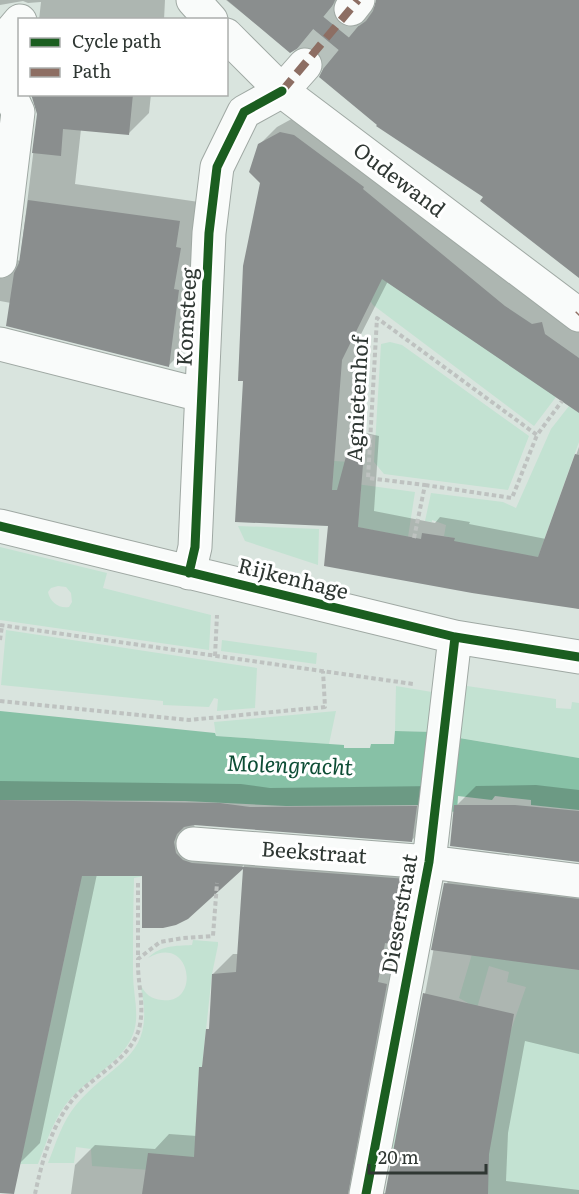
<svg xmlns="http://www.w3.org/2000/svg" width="579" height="1194" font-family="Literata,serif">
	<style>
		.green { fill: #c3e2d2; fill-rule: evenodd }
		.water { fill: #87c1a6 }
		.shadow { fill: #0003 }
		.building { fill: #8a8e8e }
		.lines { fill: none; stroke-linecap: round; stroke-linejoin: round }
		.minor-tunnel { stroke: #b7c1bc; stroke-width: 33; stroke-dasharray: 33 16; stroke-linecap: butt }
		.minor-casing { stroke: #9fa8a3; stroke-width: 35 }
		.path { stroke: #bec2c0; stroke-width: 4; stroke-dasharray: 4.5 3; stroke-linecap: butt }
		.minor { stroke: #f9fbfa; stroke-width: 33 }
		.quiet { stroke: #8d6e63; stroke-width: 8; stroke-dasharray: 15 8; stroke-linecap: butt }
		.cycleway-casing { stroke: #fff; stroke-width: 13 }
		.cycleway { stroke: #1b5e20; stroke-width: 9 }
		.labels { text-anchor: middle; stroke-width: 6; stroke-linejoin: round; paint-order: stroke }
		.street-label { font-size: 21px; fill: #2f3733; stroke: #fff }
		.water-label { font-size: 22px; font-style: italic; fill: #0d4d35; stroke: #fff }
	</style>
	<rect width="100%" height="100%" fill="#d9e4de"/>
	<path class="green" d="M 322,223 L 556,397 L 534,426 L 373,305 Z
		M 390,342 L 402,345 L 529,436 L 508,490 L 384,474 L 374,462 L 381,344 Z
		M 569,406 L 579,413 L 579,442 L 538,557 L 453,544 L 454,538 L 444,536 L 446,525 L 432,520 L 432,522 L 425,521 L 431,493 L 503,502 L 516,508 L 551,429 Z
		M 334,461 L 351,462 L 349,483 L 415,492 L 408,537 L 358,527 L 361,491 L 332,490 Z
		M 238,526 L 319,529 L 318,565 L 245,541 Z
		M 0,547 L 107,573 L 103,588 L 211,615 L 209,650 L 0,620 ZM 58,586 L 66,587 L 71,593 L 72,602 L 69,607 C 59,609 50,602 48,592 L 51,588 Z
		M 6,630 L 257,668 L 255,708 L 217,711 L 218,699 L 214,698 L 209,707 L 163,705 L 163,701 L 1,685 Z
		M 222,640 L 317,653 L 316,664 L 221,651 Z
		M 460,685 L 556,699 L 556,708 L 571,709 L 572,702 L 579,703 L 579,758 L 453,737 Z
		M 396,686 L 438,693 L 434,732 L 395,731 Z
		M 336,711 L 329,744 L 216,736 L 214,722 Z
		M 77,876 L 144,876 L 134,878 C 133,910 133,942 133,974 C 133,997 142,1019 130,1041 C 118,1063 88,1080 71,1098 C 54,1117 47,1141 38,1164 L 20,1164 L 80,886 Z
		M 193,940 L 218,942 L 218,945 L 212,974 L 202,1067 L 199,1068 L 194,1173 L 92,1166 L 91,1149 L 76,1147 L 74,1163 L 48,1163 C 56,1143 62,1122 76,1105 C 115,1059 158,1058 140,984 C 145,994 151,999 162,1000 C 201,1006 192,932 148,958 C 161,945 175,946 192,945 Z
		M 475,944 L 571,959 L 570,969 L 579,970 L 579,1194 L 488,1194 L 465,1160 L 388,1148 L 394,1117 L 491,1134 L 510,1033 L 526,987 L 507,982 L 509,972 L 489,966 L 477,1008 L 459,998 Z"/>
	<path class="water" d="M 0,711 L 215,733 L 216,736 L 344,745 L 344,748 L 370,748 L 371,744 L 394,744 L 395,731 L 434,732 L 453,737 L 579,758 L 579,810 L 531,805 L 531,800 L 495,796 L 492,800 L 458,796 L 457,812 L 419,809 L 418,805 L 286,806 L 185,801 L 0,800 Z"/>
	<path class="shadow" d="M 0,0 L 165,0 L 164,20 L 39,20 L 41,2 L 28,3 L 23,1 L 0,5 Z
		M 226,0 L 357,0 L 369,8 L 376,7 L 378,0 L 579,0 L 579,276 L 485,197 L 325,70 L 324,59 L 318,49 L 310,45 L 299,46 L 290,51 Z
		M 32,94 L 151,94 L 149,113 L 129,133 L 81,129 L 75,184 L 199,202 L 188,346 L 168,366 L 11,303 L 0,301 L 0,165 L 9,257 L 20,261 L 38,114 Z
		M 297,116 L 579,330 L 579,411 L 388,281 L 357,342 L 350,450 L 366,433 L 379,436 L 374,511 L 435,523 L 440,517 L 470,522 L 469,524 L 546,539 L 579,447 L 579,609 L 329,525 L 262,182 L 260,144 L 277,127 Z
		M 0,781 L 241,784 L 270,788 L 436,786 L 432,820 L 412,840 L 194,824 L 196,833 L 426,860 L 373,1188 L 384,1193 L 387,1193 L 446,884 L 465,864 L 579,878 L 579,1054 L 525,1041 L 508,1133 L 506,1181 L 579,1190 L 579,1194 L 71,1194 L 75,1165 L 95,1145 L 155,1149 L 169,1134 L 197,1136 L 201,1068 L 203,1065 L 208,1030 L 211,1027 L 213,974 L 233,954 L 239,954 L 244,865 L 187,918 L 144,874 L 97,874 L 40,1143 L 20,1163 L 0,1163 Z
		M 536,785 L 579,790 L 579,861 L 456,806 L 476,786 Z"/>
	<path class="building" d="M 227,0 L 335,0 L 332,7 L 334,17 L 340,24 L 349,28 L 359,26 L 366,21 L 373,11 L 376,0 L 579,0 L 579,278 L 480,201 L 483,197 L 376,126 L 377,125 L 319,77 L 323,69 L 323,60 L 317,51 L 309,47 L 300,47 L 290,53 Z
		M 31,94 L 133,94 L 129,135 L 63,129 L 61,156 L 32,153 L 37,114 Z
		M 280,132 L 294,135 L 364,187 L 363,189 L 505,306 L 532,324 L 542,322 L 545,334 L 579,358 L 579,413 L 382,279 L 342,360 L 332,490 L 337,490 L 348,449 L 364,452 L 358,527 L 421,539 L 422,533 L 455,538 L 454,541 L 538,557 L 575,454 L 579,455 L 579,609 L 472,593 L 324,566 L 328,526 L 235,522 L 243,381 L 238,381 L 243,266 L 260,183 L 249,172 L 258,144 Z
		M 28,200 L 180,221 L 176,247 L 181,248 L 174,289 L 179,290 L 169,367 L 6,326 L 14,273 L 19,263 Z
		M 0,800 L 220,803 L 250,807 L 417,806 L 412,842 L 194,825 L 184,827 L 177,834 L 174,842 L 176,853 L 183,860 L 192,863 L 407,879 L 394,945 L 385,943 L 378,982 L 387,984 L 348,1194 L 142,1194 L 148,1153 L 194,1157 L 199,1067 L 202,1067 L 206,1029 L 209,1029 L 212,974 L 236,972 L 243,869 L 188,919 L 176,925 L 163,928 L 142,928 L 142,876 L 82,876 L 14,1194 L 0,1193 Z
		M 454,805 L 515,805 L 579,811 L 579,862 L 450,846 Z
		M 444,883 L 579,899 L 579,970 L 431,950 Z
		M 423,993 L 514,1014 L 489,1154 L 488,1194 L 385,1194 Z"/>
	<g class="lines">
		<path class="minor-tunnel" d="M 305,65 L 351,9"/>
		<defs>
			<path id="minor" d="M 193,0 L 211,20
				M 351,9 L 358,0
				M 226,35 L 282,91 L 579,315
				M 0,261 L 18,112 L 4,82 L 9,34 L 20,21
				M 0,344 L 201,395
				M 0,526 L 455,637 L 579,657
				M 189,573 L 195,547 L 209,233 L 217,167 L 244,112 L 282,91 L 305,65
				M 193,844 L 429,862 L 579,881
				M 366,1194 L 429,862 L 455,637"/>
		</defs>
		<use href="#minor" class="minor-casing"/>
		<path class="path" d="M 425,485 L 512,498 L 537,435
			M 414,538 L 425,485 L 368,478 L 377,318 L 537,435 L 562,401
			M 0,625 L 413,684
			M 0,640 L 2,626
			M 215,656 L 217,615
			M 0,701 L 189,720 L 325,707 L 323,671
			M 138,883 L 138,958
			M 35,1194 C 42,1161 52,1123 75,1097 C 95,1075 127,1061 138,1032 C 146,1008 137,983 138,959 L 160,942 L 183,938 L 213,936 L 217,883"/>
		<use href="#minor" class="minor"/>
		<path class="quiet" d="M 282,91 L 358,0
			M 578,315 L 579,314"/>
		<defs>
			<path id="cycleway" d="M 0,526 L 455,637 L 579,657
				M 189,573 L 195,547 L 209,233 L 217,167 L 244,112 L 282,91
				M 366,1194 L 429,862 L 455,637"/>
		</defs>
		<use href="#cycleway" class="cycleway-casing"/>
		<use href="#cycleway" class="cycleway"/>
	</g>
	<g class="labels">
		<g class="street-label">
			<text transform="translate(399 180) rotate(37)" y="7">Oudewand</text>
			<text transform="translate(187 317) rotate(-87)" y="7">Komsteeg</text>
			<text transform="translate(358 399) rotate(-87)" y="7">Agnietenhof</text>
			<text transform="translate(293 579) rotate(14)" y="7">Rijkenhage</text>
			<text transform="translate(314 853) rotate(4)" y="7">Beekstraat</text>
			<text transform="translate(400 914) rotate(-80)" y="7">Dieserstraat</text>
		</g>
		<g class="water-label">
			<text transform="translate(290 765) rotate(2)" y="8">Molengracht</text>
		</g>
	</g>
	<rect x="18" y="18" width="210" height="78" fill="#ffffff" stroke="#acafad" stroke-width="1.5"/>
	<rect x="30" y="38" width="30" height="9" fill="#1b5e20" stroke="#acafad" stroke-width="1.5"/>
	<text x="72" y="48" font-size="18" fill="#2f3733">Cycle path</text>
	<rect x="30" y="68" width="30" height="9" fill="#8d6e63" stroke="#acafad" stroke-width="1.5"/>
	<text x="72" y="78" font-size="18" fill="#2f3733">Path</text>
	<path d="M369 1164v9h117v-9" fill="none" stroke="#2f3733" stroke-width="3"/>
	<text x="378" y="1164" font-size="18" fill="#2f3733" stroke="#ffffff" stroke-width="4.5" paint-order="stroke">20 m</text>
</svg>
